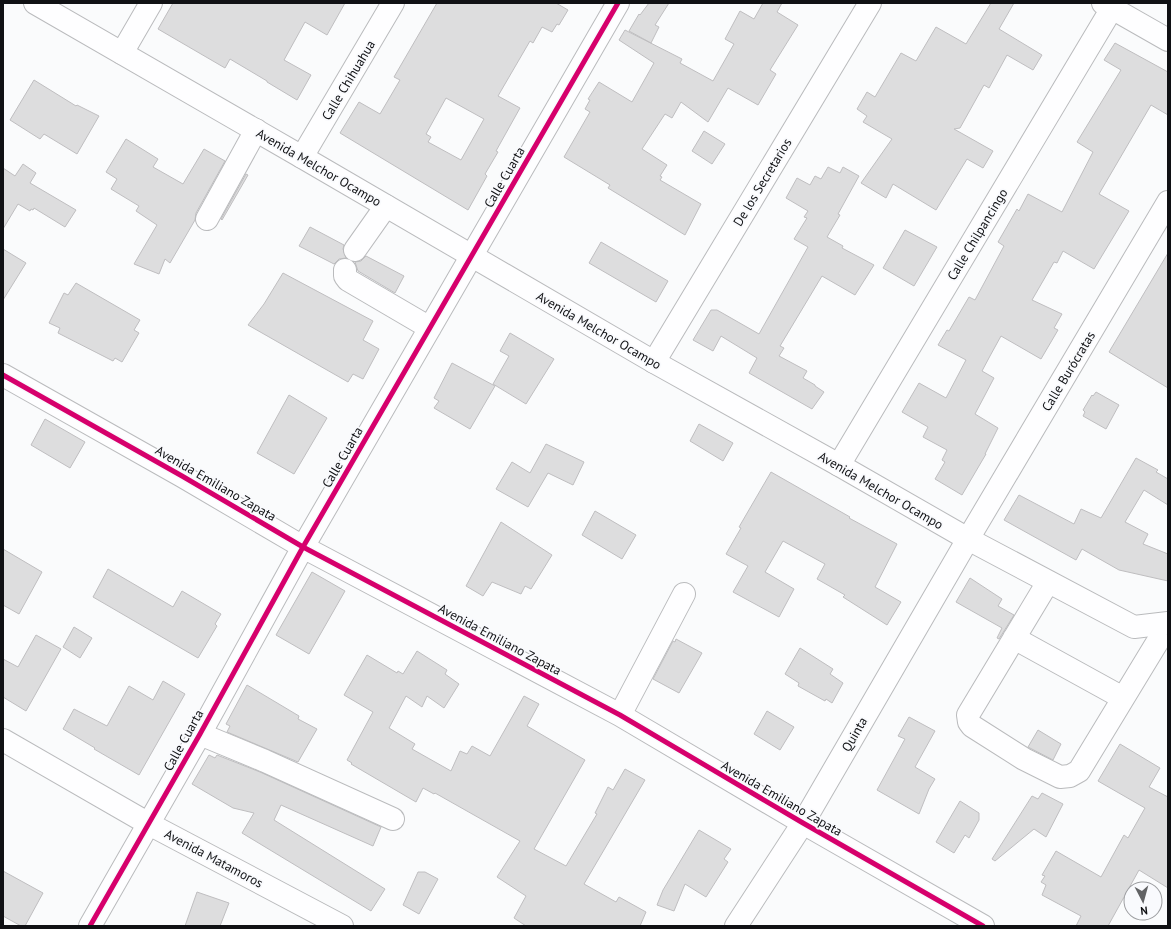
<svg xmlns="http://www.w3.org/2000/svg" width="1171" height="929" font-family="'PT Sans',sans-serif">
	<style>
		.building { fill: #ddddde; stroke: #bfbec0; fill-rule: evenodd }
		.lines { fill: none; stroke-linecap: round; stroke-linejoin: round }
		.minor-casing { stroke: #babbbd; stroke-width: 24 }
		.major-casing { stroke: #babbbd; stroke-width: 24 }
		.minor { stroke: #fefeff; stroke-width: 22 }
		.major { stroke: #fefeff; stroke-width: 22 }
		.cycleway-casing { stroke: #f9fafd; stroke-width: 8 }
		.cycleway { stroke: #d6006c; stroke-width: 5 }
		.labels { text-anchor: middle; stroke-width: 3.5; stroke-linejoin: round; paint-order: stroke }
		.street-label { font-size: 13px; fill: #101114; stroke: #f9fafd }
	</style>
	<rect width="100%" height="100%" fill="#fafbfc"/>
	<path class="building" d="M 173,3 L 345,3 L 327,35 L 305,22 L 284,60 L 311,75 L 297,100 L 267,82 L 267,81 L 230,59 L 225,68 L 158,29 Z
		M 437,3 L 556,3 L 568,10 L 559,25 L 557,24 L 552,32 L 542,27 L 533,43 L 530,41 L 498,96 L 520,108 L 496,151 L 498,152 L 485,174 L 487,176 L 468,210 L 340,133 L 359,102 L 380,114 L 400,80 L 394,77 ZM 446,98 L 484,119 L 461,160 L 428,142 L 431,137 L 426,134 Z
		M 649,3 L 669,3 L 655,25 L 659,27 L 651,43 L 629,31 L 639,14 L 640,15 Z
		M 763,3 L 782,3 L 777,12 L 798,25 L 770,70 L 776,74 L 758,105 L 728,88 L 708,122 L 681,102 L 672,118 L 665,114 L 642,149 L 667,165 L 660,176 L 662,177 L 660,180 L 701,204 L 685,235 L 608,188 L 610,185 L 564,157 L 590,112 L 585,109 L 590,100 L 588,99 L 599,82 L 632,102 L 654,63 L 619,40 L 625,30 L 682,59 L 680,63 L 713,81 L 734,44 L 725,39 L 740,11 L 754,19 Z
		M 991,3 L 1014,3 L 999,29 L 1042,55 L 1033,70 L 1007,55 L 989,88 L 984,85 L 960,128 L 954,129 L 993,151 L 983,168 L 967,159 L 936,210 L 893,184 L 886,198 L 861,183 L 892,139 L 863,122 L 867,116 L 857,109 L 867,92 L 875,97 L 901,53 L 916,61 L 936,27 L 966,44 Z
		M 1115,43 L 1168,72 L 1168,115 L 1151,105 L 1099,194 L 1129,211 L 1094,269 L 1063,251 L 1057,263 L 1054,262 L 1032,300 L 1062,314 L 1054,328 L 1058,330 L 1041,359 L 1001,336 L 990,356 L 982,371 L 994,378 L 975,414 L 998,428 L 985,454 L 986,454 L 962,495 L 935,479 L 945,462 L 942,460 L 947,450 L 923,437 L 928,427 L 902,412 L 919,383 L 946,398 L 966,360 L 938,345 L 947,330 L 949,331 L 969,297 L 975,300 L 1004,246 L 998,242 L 1017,209 L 1019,211 L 1028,194 L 1062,212 L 1093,152 L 1077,142 L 1121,70 L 1104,60 Z
		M 34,80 L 76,106 L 77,105 L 99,116 L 77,154 L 44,134 L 40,139 L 10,120 Z
		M 704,131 L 725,144 L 712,164 L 692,151 Z
		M 126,139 L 158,159 L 153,167 L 183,184 L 204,149 L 225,161 L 196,213 L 195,220 L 170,263 L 165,259 L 159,274 L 134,264 L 157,225 L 136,211 L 139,206 L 111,189 L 117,179 L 106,172 Z
		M 23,164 L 36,173 L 30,183 L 76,210 L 65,227 L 34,208 L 33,210 L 31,209 L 30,211 L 18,204 L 3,229 L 3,168 L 15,176 Z
		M 828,167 L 840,173 L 843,167 L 859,176 L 838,214 L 840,215 L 827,237 L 843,246 L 842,248 L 874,265 L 855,295 L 822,276 L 780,346 L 784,348 L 779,356 L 807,371 L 803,378 L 815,385 L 815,386 L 824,392 L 812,409 L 749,373 L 757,358 L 721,336 L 713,351 L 693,340 L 711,310 L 717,310 L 759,334 L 808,247 L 794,239 L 807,218 L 804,217 L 808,211 L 786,198 L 797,178 L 810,185 L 815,176 L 821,179 Z
		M 246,174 L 248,175 L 222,220 L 221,219 Z
		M 310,227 L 344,245 L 343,249 L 346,258 L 339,259 L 334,264 L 299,246 Z
		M 905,230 L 937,247 L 914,286 L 883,268 Z
		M 601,242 L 668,281 L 656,302 L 589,263 Z
		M 3,249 L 26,263 L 3,300 Z
		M 1168,253 L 1168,388 L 1109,352 Z
		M 366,256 L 404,276 L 395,293 L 358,271 L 355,262 L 361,261 Z
		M 283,273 L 373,321 L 363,340 L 379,349 L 363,379 L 353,374 L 348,382 L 248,325 L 264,304 Z
		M 76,283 L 140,320 L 134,330 L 139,333 L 122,362 L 115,358 L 113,361 L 58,333 L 60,328 L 49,323 L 64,293 L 68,295 Z
		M 510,333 L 554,359 L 526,404 L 493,384 L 509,356 L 500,351 Z
		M 452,363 L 495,386 L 470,429 L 434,408 L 439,401 L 434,398 Z
		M 1096,392 L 1119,405 L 1106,429 L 1083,416 L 1085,412 L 1083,410 L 1092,395 L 1093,396 Z
		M 289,395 L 327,418 L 294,474 L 257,453 Z
		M 45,419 L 85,442 L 70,468 L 31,445 Z
		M 699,424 L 733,443 L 723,461 L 690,441 Z
		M 546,444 L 584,462 L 573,485 L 548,473 L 528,507 L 496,489 L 512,462 L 530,473 Z
		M 1136,458 L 1158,470 L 1156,472 L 1168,479 L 1168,505 L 1144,490 L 1125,522 L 1148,534 L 1143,544 L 1168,554 L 1168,581 L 1119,570 L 1082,549 L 1076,560 L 1004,520 L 1019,495 L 1074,524 L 1081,509 L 1101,518 Z
		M 771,472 L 850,517 L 849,518 L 897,544 L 875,587 L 901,602 L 887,625 L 843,597 L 845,595 L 817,579 L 825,564 L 783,541 L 765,572 L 794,589 L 779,617 L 733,592 L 748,566 L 726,554 L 741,528 L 739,527 Z
		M 595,511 L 636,535 L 622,559 L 582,535 Z
		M 501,522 L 552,555 L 531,589 L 525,586 L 521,594 L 492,582 L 483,596 L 466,586 Z
		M 3,549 L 42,572 L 19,614 L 3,605 Z
		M 108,569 L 173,607 L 182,591 L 221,614 L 215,624 L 217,626 L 198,658 L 93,597 Z
		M 312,572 L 345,591 L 309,654 L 276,635 Z
		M 970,578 L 1002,599 L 998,606 L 1014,615 L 999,639 L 997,638 L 1002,628 L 956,602 Z
		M 74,627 L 92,638 L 80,658 L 63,647 Z
		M 36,635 L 61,649 L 26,711 L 3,697 L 3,659 L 18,667 Z
		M 676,639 L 702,653 L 679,693 L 653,679 L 673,641 L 675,642 Z
		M 800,648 L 833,669 L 830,674 L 843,683 L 832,703 L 826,699 L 825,701 L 798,686 L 799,683 L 785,674 Z
		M 417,651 L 447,670 L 445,674 L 459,684 L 444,708 L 427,696 L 422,707 L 406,696 L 389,728 L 415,744 L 412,749 L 451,771 L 460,751 L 467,754 L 472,746 L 490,756 L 524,696 L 539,704 L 527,726 L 585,760 L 534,849 L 566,866 L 597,814 L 595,813 L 608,787 L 613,790 L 625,769 L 645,780 L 584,884 L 616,902 L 619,897 L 646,912 L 640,926 L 526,926 L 514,918 L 526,896 L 497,877 L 520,841 L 435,793 L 434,794 L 423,788 L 416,802 L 351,764 L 352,763 L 347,760 L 373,712 L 344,695 L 367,655 L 397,673 L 398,671 L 403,674 Z
		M 163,681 L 185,694 L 139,775 L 94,749 L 95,748 L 63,729 L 74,709 L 107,726 L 129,686 L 153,700 Z
		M 247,685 L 299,716 L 298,719 L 317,729 L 298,762 L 227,732 L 230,726 L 226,724 Z
		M 767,711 L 794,727 L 780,750 L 754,734 Z
		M 909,717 L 935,731 L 915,767 L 935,779 L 929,789 L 919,814 L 877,790 L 905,739 L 898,736 Z
		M 1038,730 L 1061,744 L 1053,760 L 1028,747 Z
		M 1120,744 L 1160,768 L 1149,787 L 1168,797 L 1168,888 L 1139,870 L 1108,926 L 1076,926 L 1081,916 L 1042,895 L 1046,885 L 1041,882 L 1045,876 L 1042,875 L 1056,851 L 1101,877 L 1124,835 L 1128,838 L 1145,808 L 1098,781 Z
		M 209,755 L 215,758 L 217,755 L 260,772 L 381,827 L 373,846 L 281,805 L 274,820 L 385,889 L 371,911 L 242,833 L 254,813 L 233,808 L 192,784 Z
		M 1042,793 L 1063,804 L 1046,837 L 1034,829 L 995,861 L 992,859 L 1032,796 L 1038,799 Z
		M 960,801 L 979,813 L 979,820 L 969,838 L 965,835 L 954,853 L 936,842 Z
		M 699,830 L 731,849 L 724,859 L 728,862 L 706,897 L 685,884 L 674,911 L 657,905 L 663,890 Z
		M 3,871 L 43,893 L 25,926 L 21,926 L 3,916 Z
		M 418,872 L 425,872 L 438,879 L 419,914 L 403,905 Z
		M 197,892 L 229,903 L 220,926 L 185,926 Z"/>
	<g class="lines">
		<defs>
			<path id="minor" d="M 1103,3 L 1168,40
				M 122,53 L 151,3
				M 302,157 L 393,3
				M 207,219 L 256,130
				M 355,250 L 386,206
				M 345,270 L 345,276 L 348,280 L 430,328
				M 654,362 L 870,3
				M 3,375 L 182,476 L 303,547 L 620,715 L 803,823 L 983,926
				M 839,465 L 1115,3
				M 1048,582 L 968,715 L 969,722 L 972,726 L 1024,759 L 1060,777 L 1070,776 L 1079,771 L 1158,641
				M 1014,638 L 1123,698
				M 620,715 L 684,594
				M 200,734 L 265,761 L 393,819
				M 3,740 L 149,824 L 342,926
				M 90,926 L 200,734 L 303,547 L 618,3
				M 736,926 L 803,823 L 968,539 L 1168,202"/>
			<path id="major" d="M 35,3 L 302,157 L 654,362 L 839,465 L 968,539 L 1134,627 L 1168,623"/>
		</defs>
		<use href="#minor" class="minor-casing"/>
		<use href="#major" class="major-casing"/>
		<use href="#minor" class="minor"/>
		<use href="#major" class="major"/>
		<defs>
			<path id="cycleway" d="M 3,375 L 182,476 L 303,547 L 620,715 L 803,823 L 983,926
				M 90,926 L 200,734 L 303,547 L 618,3"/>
		</defs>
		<use href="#cycleway" class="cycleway-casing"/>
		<use href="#cycleway" class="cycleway"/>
	</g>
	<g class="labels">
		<g class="street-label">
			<text transform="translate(348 80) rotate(-59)" y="5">Calle Chihuahua</text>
			<text transform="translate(319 167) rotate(30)" y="5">Avenida Melchor Ocampo</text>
			<text transform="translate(504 177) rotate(-60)" y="5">Calle Cuarta</text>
			<text transform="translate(762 182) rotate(-59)" y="5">De los Secretarios</text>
			<text transform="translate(977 234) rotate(-59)" y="5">Calle Chilpancingo</text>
			<text transform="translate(599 330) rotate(30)" y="5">Avenida Melchor Ocampo</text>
			<text transform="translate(1068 371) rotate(-59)" y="5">Calle Burócratas</text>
			<text transform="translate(342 457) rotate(-60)" y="5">Calle Cuarta</text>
			<text transform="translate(216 483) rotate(30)" y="5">Avenida Emiliano Zapata</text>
			<text transform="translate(881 490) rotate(30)" y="5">Avenida Melchor Ocampo</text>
			<text transform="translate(500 639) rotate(28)" y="5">Avenida Emiliano Zapata</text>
			<text transform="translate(854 734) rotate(-60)" y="5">Quinta</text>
			<text transform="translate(183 740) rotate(-61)" y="5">Calle Cuarta</text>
			<text transform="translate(782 798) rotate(30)" y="5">Avenida Emiliano Zapata</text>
			<text transform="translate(214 858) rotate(28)" y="5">Avenida Matamoros</text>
		</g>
	</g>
	<rect width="1171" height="929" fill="none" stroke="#101114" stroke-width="8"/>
	<g transform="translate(1143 901) rotate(174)"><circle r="19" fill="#f9fafd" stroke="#9c9da0"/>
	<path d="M0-3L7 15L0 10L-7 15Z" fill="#626365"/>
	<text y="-6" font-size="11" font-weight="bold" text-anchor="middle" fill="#101114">N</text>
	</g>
</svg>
